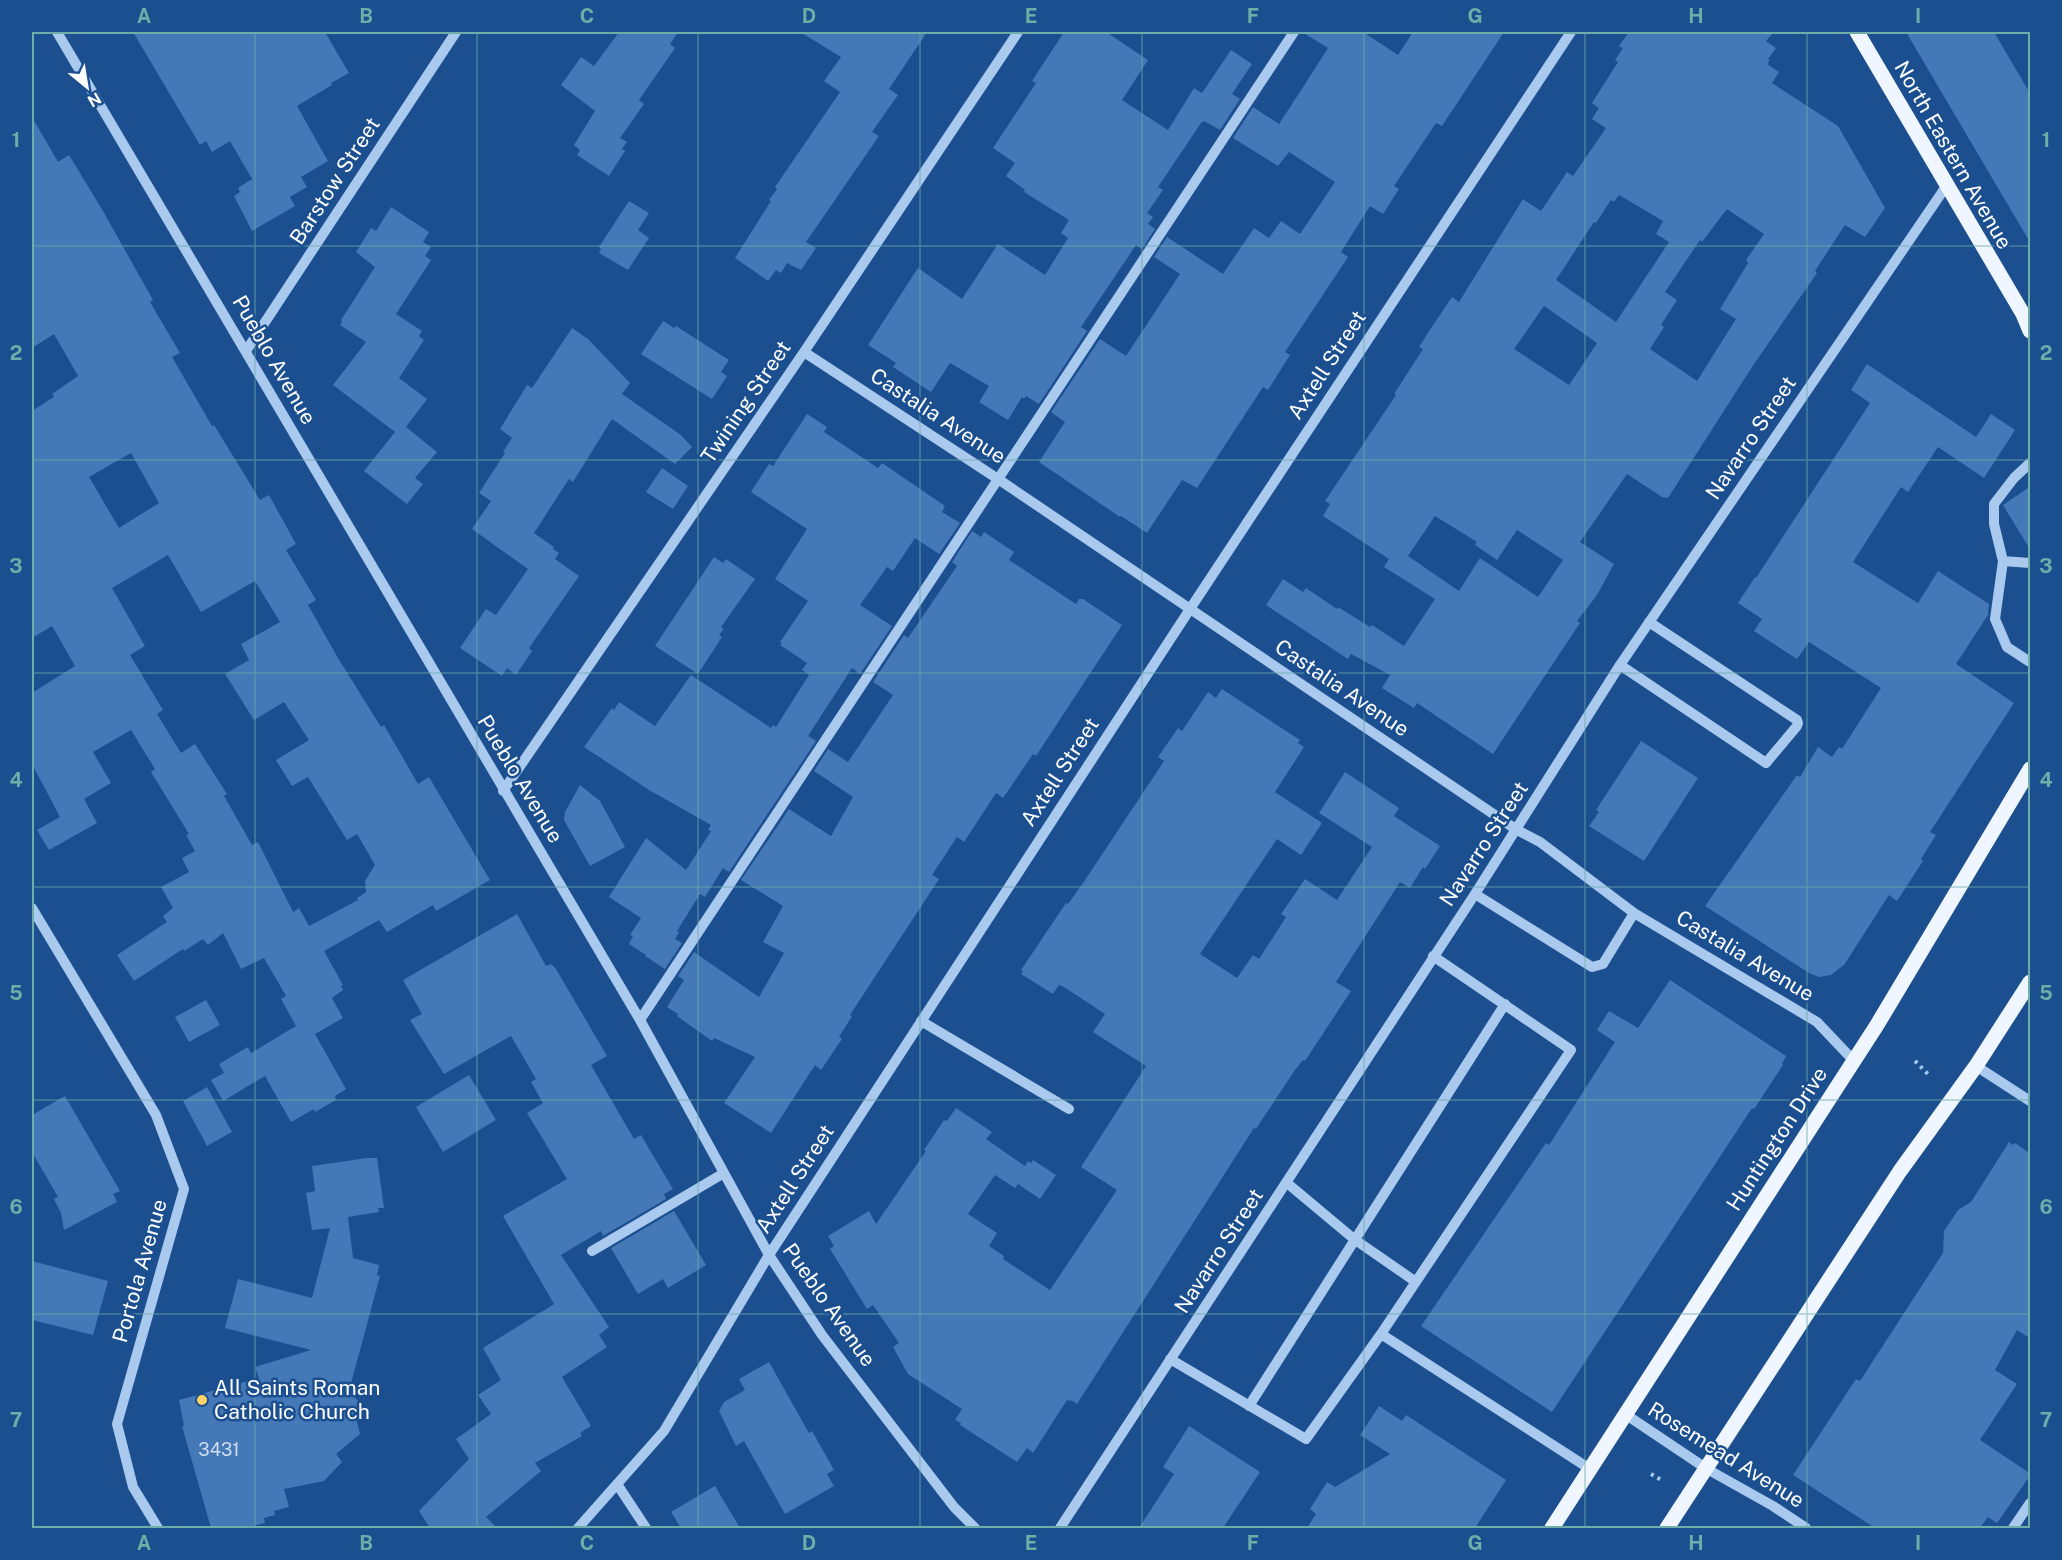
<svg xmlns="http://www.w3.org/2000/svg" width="2062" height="1560" font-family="'Public Sans',sans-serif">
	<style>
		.building { fill: #4478b7; fill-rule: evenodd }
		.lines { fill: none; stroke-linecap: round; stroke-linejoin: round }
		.path { stroke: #a9c9ee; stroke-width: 4; stroke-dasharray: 3 4.5; stroke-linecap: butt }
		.minor { stroke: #a9c9ee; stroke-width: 10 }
		.major { stroke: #f0f6ff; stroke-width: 15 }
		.grid { fill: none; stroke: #6fada8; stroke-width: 1.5; stroke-opacity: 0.55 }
		.poi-dot { fill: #ffd166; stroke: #1b4f8f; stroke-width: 2 }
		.labels { text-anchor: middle; stroke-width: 5; stroke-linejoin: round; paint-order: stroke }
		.number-label { font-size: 18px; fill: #d0dded }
		.street-label { font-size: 21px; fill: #fff; stroke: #1b4f8f }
		.poi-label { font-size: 21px; fill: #fff; stroke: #1b4f8f; text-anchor: start }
		.neatline { fill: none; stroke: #6fada8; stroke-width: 2 }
		.grid-label { font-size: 20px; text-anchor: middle; font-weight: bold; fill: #6fada8 }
	</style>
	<rect width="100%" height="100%" fill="#1b4f8f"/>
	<path class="building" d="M 133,32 L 325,32 L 349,73 L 331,83 L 332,85 L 297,106 L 328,161 L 301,177 L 307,187 L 290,197 L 295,206 L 252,231 L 234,196 L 240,192 L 238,188 L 252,179 L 230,141 L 212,152 L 206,141 L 200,145 Z
		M 619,32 L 678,32 L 670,44 L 675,48 L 639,100 L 644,104 L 620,138 L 627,142 L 622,149 L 625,151 L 609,176 L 577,155 L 580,150 L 574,145 L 595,111 L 561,85 L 581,57 L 594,66 Z
		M 800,32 L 927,32 L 889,89 L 898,95 L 872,132 L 879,136 L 806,242 L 816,248 L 801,270 L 787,263 L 781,273 L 776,270 L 768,281 L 735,258 L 771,201 L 769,200 L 777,189 L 775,187 L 840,92 L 824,81 L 841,57 Z
		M 1064,32 L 1106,32 L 1148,60 L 1122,100 L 1168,130 L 1194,88 L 1202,93 L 1231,50 L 1252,64 L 1232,94 L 1240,99 L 1220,130 L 1204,121 L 1201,123 L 1158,187 L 1163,190 L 1147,213 L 1153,217 L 1148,224 L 1155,229 L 1142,249 L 1136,245 L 1081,327 L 1087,331 L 1039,404 L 1026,396 L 1024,399 L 1022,397 L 1008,420 L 979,402 L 989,386 L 950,363 L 931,392 L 893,367 L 896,363 L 868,345 L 918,268 L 962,299 L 998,244 L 1045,275 L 1068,238 L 1061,233 L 1069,220 L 1024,192 L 1025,190 L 1006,176 L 1015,163 L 993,148 L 1036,83 L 1032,81 Z
		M 1302,32 L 1363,32 L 1398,55 L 1413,32 L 1504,32 L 1442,126 L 1436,123 L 1394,186 L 1399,189 L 1383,214 L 1370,206 L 1341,252 L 1348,257 L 1285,352 L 1290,355 L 1268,390 L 1263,387 L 1197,488 L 1182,480 L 1147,533 L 1121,516 L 1120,517 L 1039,462 L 1065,422 L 1051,412 L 1100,339 L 1126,356 L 1180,274 L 1154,257 L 1167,237 L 1223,274 L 1254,228 L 1269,238 L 1281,221 L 1300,234 L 1335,182 L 1289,152 L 1278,166 L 1233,138 L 1253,107 L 1279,124 L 1307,81 L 1328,48 Z
		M 1629,32 L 1774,32 L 1766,41 L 1776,48 L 1768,59 L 1770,60 L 1767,64 L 1779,72 L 1772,83 L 1838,126 L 1885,208 L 1865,237 L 1845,225 L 1815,271 L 1817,273 L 1754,364 L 1668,498 L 1662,497 L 1627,474 L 1580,542 L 1614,564 L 1597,595 L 1577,621 L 1580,623 L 1493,754 L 1417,703 L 1414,708 L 1382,688 L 1390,675 L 1351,654 L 1348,659 L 1266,605 L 1283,579 L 1303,592 L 1306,588 L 1337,609 L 1338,607 L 1370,627 L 1372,625 L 1404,646 L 1435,599 L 1384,567 L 1389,559 L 1323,516 L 1330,504 L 1325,501 L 1396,395 L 1394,394 L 1423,349 L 1419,347 L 1429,331 L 1452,297 L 1459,302 L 1523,199 L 1541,211 L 1567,172 L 1573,176 L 1606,128 L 1592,119 L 1599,108 L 1592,103 L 1618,62 L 1615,60 L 1623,48 L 1619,46 ZM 1619,195 L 1663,221 L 1656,234 L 1669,242 L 1616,322 L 1556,280 L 1594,222 L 1596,223 L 1611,200 L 1614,202 ZM 1727,209 L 1764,234 L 1746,260 L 1748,263 L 1720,309 L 1736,319 L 1697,381 L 1650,349 L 1664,327 L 1661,325 L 1677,300 L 1665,292 L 1700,240 L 1702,242 ZM 1544,306 L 1597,343 L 1569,385 L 1514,349 ZM 1435,516 L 1477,542 L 1475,545 L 1497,560 L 1517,530 L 1563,560 L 1538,597 L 1480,558 L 1459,591 L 1408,556 Z
		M 1906,32 L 1994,32 L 2031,95 L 2031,244 Z
		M 32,117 L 58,162 L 69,155 L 103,211 L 153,300 L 150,302 L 180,353 L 172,357 L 212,426 L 214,425 L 260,500 L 269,495 L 296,544 L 286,550 L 316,600 L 308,605 L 338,658 L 381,727 L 384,725 L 418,784 L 429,777 L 490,880 L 436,911 L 433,905 L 387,932 L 379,920 L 324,951 L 343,985 L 341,986 L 343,990 L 332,998 L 343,1018 L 315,1034 L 346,1089 L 335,1096 L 336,1100 L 315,1112 L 314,1109 L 291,1122 L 265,1076 L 223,1101 L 211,1080 L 224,1073 L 219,1064 L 248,1047 L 251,1053 L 296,1026 L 281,999 L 286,996 L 264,958 L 241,969 L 223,933 L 208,945 L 203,939 L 184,951 L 183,949 L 134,981 L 117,955 L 167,922 L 163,916 L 173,908 L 161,887 L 189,872 L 182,858 L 195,851 L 186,835 L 189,834 L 151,772 L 155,769 L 131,730 L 93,752 L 111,783 L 84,799 L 97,823 L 49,850 L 37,830 L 60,817 L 32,764 L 32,693 L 75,666 L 52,626 L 32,638 L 32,411 L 54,397 L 52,394 L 78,376 L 54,334 L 32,348 ZM 131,453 L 159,503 L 119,528 L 89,477 ZM 168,555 L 201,612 L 255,581 L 280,622 L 241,644 L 249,660 L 225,674 L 254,720 L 284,702 L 309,740 L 276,760 L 292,786 L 308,777 L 347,840 L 357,834 L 375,865 L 365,881 L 366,892 L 357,898 L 358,900 L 309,926 L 299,908 L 293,912 L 258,842 L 252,845 L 224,796 L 227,794 L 195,744 L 181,753 L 157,714 L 163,710 L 130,655 L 145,646 L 112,588 Z
		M 629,201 L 649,213 L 638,230 L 649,238 L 628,270 L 599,253 L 601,249 L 599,247 Z
		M 391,207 L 429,232 L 423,242 L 431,247 L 425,256 L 431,260 L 396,314 L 422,331 L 419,336 L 424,340 L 399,378 L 427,399 L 406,427 L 437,452 L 415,478 L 423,484 L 407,504 L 364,471 L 395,432 L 333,385 L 366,342 L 340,325 L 342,322 L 341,320 L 375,267 L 356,252 L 371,228 L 376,231 Z
		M 663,321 L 674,328 L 676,326 L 729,360 L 721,372 L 727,376 L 712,399 L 641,354 Z
		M 572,328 L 588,339 L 630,383 L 622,394 L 681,435 L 692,447 L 675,464 L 612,419 L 573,482 L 569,479 L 534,533 L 554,547 L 553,549 L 559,553 L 555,559 L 579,576 L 529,648 L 532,651 L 516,675 L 507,668 L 502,676 L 460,648 L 486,609 L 496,615 L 528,569 L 472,529 L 491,501 L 479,493 L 505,453 L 503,452 L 512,438 L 500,429 L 527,385 L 532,388 Z
		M 1867,364 L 1976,437 L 1991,414 L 2015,430 L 1984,478 L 1938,447 L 1908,492 L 1901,487 L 1853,562 L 1918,603 L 1938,571 L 1989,604 L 1988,615 L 1956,664 L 2014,703 L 1930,832 L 1936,835 L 1921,859 L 1923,861 L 1897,901 L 1889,895 L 1844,965 L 1831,975 L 1819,977 L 1809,973 L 1705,906 L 1797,775 L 1800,777 L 1818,747 L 1832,757 L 1839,747 L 1842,749 L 1881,688 L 1809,642 L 1797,659 L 1754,631 L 1762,619 L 1738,603 L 1755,577 L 1756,578 L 1870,403 L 1851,390 Z
		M 807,414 L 827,427 L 824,432 L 878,468 L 882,463 L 945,506 L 942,512 L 960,523 L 939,554 L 915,538 L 893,571 L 887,567 L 860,605 L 892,626 L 860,674 L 852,668 L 808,736 L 816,741 L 729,872 L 723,868 L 705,897 L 700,894 L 677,931 L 679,932 L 675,939 L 682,943 L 665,969 L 645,956 L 646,955 L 629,944 L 633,936 L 630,935 L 641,918 L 609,897 L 646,838 L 686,870 L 711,831 L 708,830 L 711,825 L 649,790 L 584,747 L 612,708 L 614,710 L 619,702 L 655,726 L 691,675 L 771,728 L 773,725 L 776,727 L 809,675 L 802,670 L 807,663 L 780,645 L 782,643 L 780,642 L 808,601 L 775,579 L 807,529 L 751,492 L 769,464 L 773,466 Z
		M 662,468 L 688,486 L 673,509 L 646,492 Z
		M 2031,486 L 2031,551 L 2003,505 Z
		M 972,531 L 981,537 L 984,532 L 1014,552 L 1009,560 L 1076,604 L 1079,599 L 1083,599 L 1122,625 L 1036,756 L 1033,754 L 1003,798 L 996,793 L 964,842 L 957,837 L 932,875 L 939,879 L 850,1015 L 852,1016 L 839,1037 L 842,1039 L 821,1070 L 815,1065 L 771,1133 L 724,1103 L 755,1057 L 714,1038 L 712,1041 L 677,1016 L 678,1014 L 667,1007 L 684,980 L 678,976 L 694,952 L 759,997 L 784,953 L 763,942 L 783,906 L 741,880 L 789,809 L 831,836 L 853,797 L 814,771 L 828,749 L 848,762 L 893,695 L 873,682 L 904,635 L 908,638 L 957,566 L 952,562 Z
		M 714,557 L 723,563 L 726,559 L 755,579 L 721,627 L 724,629 L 719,635 L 722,637 L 698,674 L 655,646 Z
		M 1222,689 L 1300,740 L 1298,743 L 1304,747 L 1275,792 L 1322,823 L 1301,855 L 1277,839 L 1200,954 L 1237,978 L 1253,955 L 1259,959 L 1286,917 L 1281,914 L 1305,879 L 1337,900 L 1372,847 L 1319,813 L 1345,772 L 1399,808 L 1394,816 L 1440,846 L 1425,869 L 1423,867 L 1410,888 L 1400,882 L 1336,982 L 1351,991 L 1305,1061 L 1303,1060 L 1295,1070 L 1256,1129 L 1254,1128 L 1077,1404 L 1071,1400 L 1070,1401 L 1067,1400 L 1033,1453 L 1027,1448 L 1017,1462 L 960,1425 L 961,1423 L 955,1420 L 962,1409 L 908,1374 L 893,1347 L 899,1343 L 873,1305 L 867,1309 L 830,1249 L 834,1246 L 828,1236 L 869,1211 L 876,1224 L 926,1151 L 924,1150 L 944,1120 L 947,1121 L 956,1108 L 992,1132 L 986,1139 L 1025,1166 L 1028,1161 L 1031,1163 L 1033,1160 L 1056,1175 L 1040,1199 L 1018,1184 L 1015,1188 L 995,1175 L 968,1214 L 997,1233 L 989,1246 L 1004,1256 L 1003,1259 L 1050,1290 L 1117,1190 L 1081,1167 L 1146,1066 L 1093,1032 L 1105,1014 L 1064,987 L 1059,985 L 1053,994 L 1021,974 L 1023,971 L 1021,970 L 1066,903 L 1068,904 L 1083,883 L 1164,761 L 1158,757 L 1178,728 L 1182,731 L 1208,692 L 1216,698 Z
		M 1641,741 L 1698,778 L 1644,861 L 1589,826 L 1599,812 L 1596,810 Z
		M 580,785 L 600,801 L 625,847 L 590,866 L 564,820 L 565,812 Z
		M 517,914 L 546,966 L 551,964 L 556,969 L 607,1056 L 591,1065 L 634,1139 L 641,1135 L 673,1189 L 664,1194 L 666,1199 L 603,1236 L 601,1231 L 561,1255 L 609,1327 L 599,1335 L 607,1347 L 562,1377 L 591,1426 L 580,1433 L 582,1436 L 535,1463 L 541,1471 L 486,1517 L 497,1528 L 430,1528 L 419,1511 L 469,1459 L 456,1439 L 491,1414 L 478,1395 L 501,1380 L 483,1348 L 554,1304 L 503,1216 L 567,1179 L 527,1113 L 543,1103 L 531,1082 L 536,1079 L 511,1036 L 444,1074 L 410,1020 L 422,1014 L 403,980 Z
		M 1670,980 L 1786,1056 L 1782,1064 L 1783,1065 L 1754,1109 L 1752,1108 L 1552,1412 L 1421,1326 L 1546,1143 L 1549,1145 L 1615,1042 L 1597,1030 L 1609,1011 L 1638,1028 Z
		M 206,1000 L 220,1025 L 189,1042 L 175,1017 Z
		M 469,1075 L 496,1120 L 443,1152 L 416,1107 Z
		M 207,1087 L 232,1132 L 207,1146 L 183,1101 Z
		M 65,1096 L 120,1191 L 113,1194 L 117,1202 L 64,1230 L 61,1213 L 54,1199 L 58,1197 L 32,1152 L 32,1115 Z
		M 2009,1142 L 2013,1145 L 2015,1143 L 2031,1154 L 2031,1339 L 2017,1330 L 1995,1370 L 2017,1384 L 1980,1440 L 2031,1474 L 1997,1523 L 1988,1517 L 1980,1528 L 1875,1528 L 1793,1475 L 1856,1379 L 1860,1381 L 1943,1253 L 1944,1231 L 1958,1210 L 1971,1202 Z
		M 367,1158 L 377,1158 L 384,1208 L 378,1208 L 379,1212 L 348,1217 L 353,1258 L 379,1265 L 377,1275 L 380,1276 L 349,1391 L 358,1401 L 356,1418 L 360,1434 L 336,1454 L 342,1462 L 324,1481 L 284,1489 L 289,1507 L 274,1511 L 275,1515 L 264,1518 L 265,1523 L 245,1528 L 211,1528 L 182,1426 L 184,1426 L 179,1400 L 259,1378 L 255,1367 L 311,1350 L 225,1328 L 238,1279 L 312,1298 L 330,1228 L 312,1230 L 306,1193 L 315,1191 L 312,1166 Z
		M 674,1211 L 706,1265 L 668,1288 L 663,1279 L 638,1294 L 611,1248 Z
		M 32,1261 L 108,1281 L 93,1335 L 32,1320 Z
		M 769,1362 L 809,1433 L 812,1431 L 834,1470 L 827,1474 L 834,1486 L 785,1514 L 744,1441 L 736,1446 L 719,1411 L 724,1402 L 745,1390 L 739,1379 Z
		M 1379,1406 L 1402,1421 L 1406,1415 L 1506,1480 L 1475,1528 L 1307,1528 L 1316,1514 L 1310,1509 L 1327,1482 L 1335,1487 L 1390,1454 L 1360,1435 Z
		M 1189,1426 L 1260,1472 L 1223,1528 L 1139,1528 L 1174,1474 L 1163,1467 Z
		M 715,1486 L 740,1528 L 681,1528 L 671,1512 Z"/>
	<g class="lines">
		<path class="path" d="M 1915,1061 L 1929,1075
			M 1651,1474 L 1663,1481"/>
		<path class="minor" d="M 57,32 L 640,1020 L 769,1255 L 822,1335 L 954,1507 L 975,1528
			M 246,351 L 456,32
			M 804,352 L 998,479 L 1517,830 L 1540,842 L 1634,913 L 1817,1022 L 1853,1060
			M 2030,463 L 2014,478 L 1994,504 L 1994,524 L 2003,561 L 1995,619 L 2007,647 L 2030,662
			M 2003,561 L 2030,563
			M 1620,665 L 1766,763 L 1797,726 L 1798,723 L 1797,720 L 1649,622
			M 503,791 L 804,352 L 1018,32
			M 1475,894 L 1592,967 L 1603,964 L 1634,913
			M 32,908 L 156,1115 L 184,1189 L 117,1424 L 133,1487 L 158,1528
			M 640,1020 L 1294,32
			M 921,1021 L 1069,1109
			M 1976,1066 L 2030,1101
			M 1287,1183 L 1354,1239 L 1416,1282
			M 592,1251 L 724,1173
			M 1381,1334 L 1590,1469
			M 1170,1359 L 1306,1439 L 1381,1334 L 1571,1050 L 1433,956
			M 1249,1406 L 1505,1004
			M 1625,1414 L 1707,1469 L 1773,1506 L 1806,1528
			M 617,1484 L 646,1528
			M 578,1528 L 664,1431 L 769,1255 L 1190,609 L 1571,32
			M 1060,1528 L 1475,894 L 1620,665 L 1947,185
			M 2013,1528 L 2030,1503"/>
		<path class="major" d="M 1857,32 L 2023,314 L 2030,331
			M 1552,1528 L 1877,1025 L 2030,769
			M 1667,1528 L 1900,1171 L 1976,1066 L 2030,982"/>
	</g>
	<path class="grid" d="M 255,32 L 255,1528M 477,32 L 477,1528M 698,32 L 698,1528M 920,32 L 920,1528M 1142,32 L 1142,1528M 1364,32 L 1364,1528M 1585,32 L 1585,1528M 1807,32 L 1807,1528M 32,246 L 2030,246M 32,460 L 2030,460M 32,673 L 2030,673M 32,887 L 2030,887M 32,1100 L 2030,1100M 32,1314 L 2030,1314"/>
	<circle class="poi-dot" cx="202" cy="1400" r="6"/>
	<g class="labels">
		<g class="number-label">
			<text x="219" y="1456">3431</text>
		</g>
		<g class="street-label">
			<text transform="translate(1953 155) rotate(60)" y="7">North Eastern Avenue</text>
			<text transform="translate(335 181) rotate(-57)" y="7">Barstow Street</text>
			<text transform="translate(274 360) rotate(60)" y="7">Pueblo Avenue</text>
			<text transform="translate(1327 365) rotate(-57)" y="7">Axtell Street</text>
			<text transform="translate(746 402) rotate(-56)" y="7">Twining Street</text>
			<text transform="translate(938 416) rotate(33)" y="7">Castalia Avenue</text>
			<text transform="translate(1751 438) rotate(-56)" y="7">Navarro Street</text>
			<text transform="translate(1342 688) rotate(34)" y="7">Castalia Avenue</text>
			<text transform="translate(1060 772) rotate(-57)" y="7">Axtell Street</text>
			<text transform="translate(520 779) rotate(59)" y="7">Pueblo Avenue</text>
			<text transform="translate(1484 844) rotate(-57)" y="7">Navarro Street</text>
			<text transform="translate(1745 956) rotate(31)" y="7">Castalia Avenue</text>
			<text transform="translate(1777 1139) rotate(-57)" y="7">Huntington Drive</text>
			<text transform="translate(795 1179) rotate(-57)" y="7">Axtell Street</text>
			<text transform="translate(1219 1251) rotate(-57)" y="7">Navarro Street</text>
			<text transform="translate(140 1271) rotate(-74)" y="7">Portola Avenue</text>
			<text transform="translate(829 1305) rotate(55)" y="7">Pueblo Avenue</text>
			<text transform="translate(1726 1455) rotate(32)" y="7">Rosemead Avenue</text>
		</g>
		<g class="poi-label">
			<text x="214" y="1395">All Saints Roman<tspan x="214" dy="24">Catholic Church</tspan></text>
		</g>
	</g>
	<rect width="2062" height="1560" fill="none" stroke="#1b4f8f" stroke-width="66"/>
	<g transform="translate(87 87) rotate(150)" stroke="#1b4f8f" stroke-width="4.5" paint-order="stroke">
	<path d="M0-4.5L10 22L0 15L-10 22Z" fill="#ffffff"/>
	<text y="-9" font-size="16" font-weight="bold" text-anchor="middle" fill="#ffffff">N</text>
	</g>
	<rect x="33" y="33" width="1996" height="1494" class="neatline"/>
	<g class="grid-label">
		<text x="144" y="23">A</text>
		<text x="366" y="23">B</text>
		<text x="587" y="23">C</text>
		<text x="809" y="23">D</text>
		<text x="1031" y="23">E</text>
		<text x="1253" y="23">F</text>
		<text x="1475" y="23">G</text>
		<text x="1696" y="23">H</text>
		<text x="1918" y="23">I</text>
		<text x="16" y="147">1</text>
		<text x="2046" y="147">1</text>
		<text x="16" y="360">2</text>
		<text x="2046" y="360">2</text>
		<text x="16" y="573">3</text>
		<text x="2046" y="573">3</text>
		<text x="16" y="787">4</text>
		<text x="2046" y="787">4</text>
		<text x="16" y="1000">5</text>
		<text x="2046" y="1000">5</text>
		<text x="16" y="1214">6</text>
		<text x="2046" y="1214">6</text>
		<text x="16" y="1427">7</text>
		<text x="2046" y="1427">7</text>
		<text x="144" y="1550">A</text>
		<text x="366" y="1550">B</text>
		<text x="587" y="1550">C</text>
		<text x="809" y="1550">D</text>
		<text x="1031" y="1550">E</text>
		<text x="1253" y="1550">F</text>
		<text x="1475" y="1550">G</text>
		<text x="1696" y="1550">H</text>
		<text x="1918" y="1550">I</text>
	</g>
</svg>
